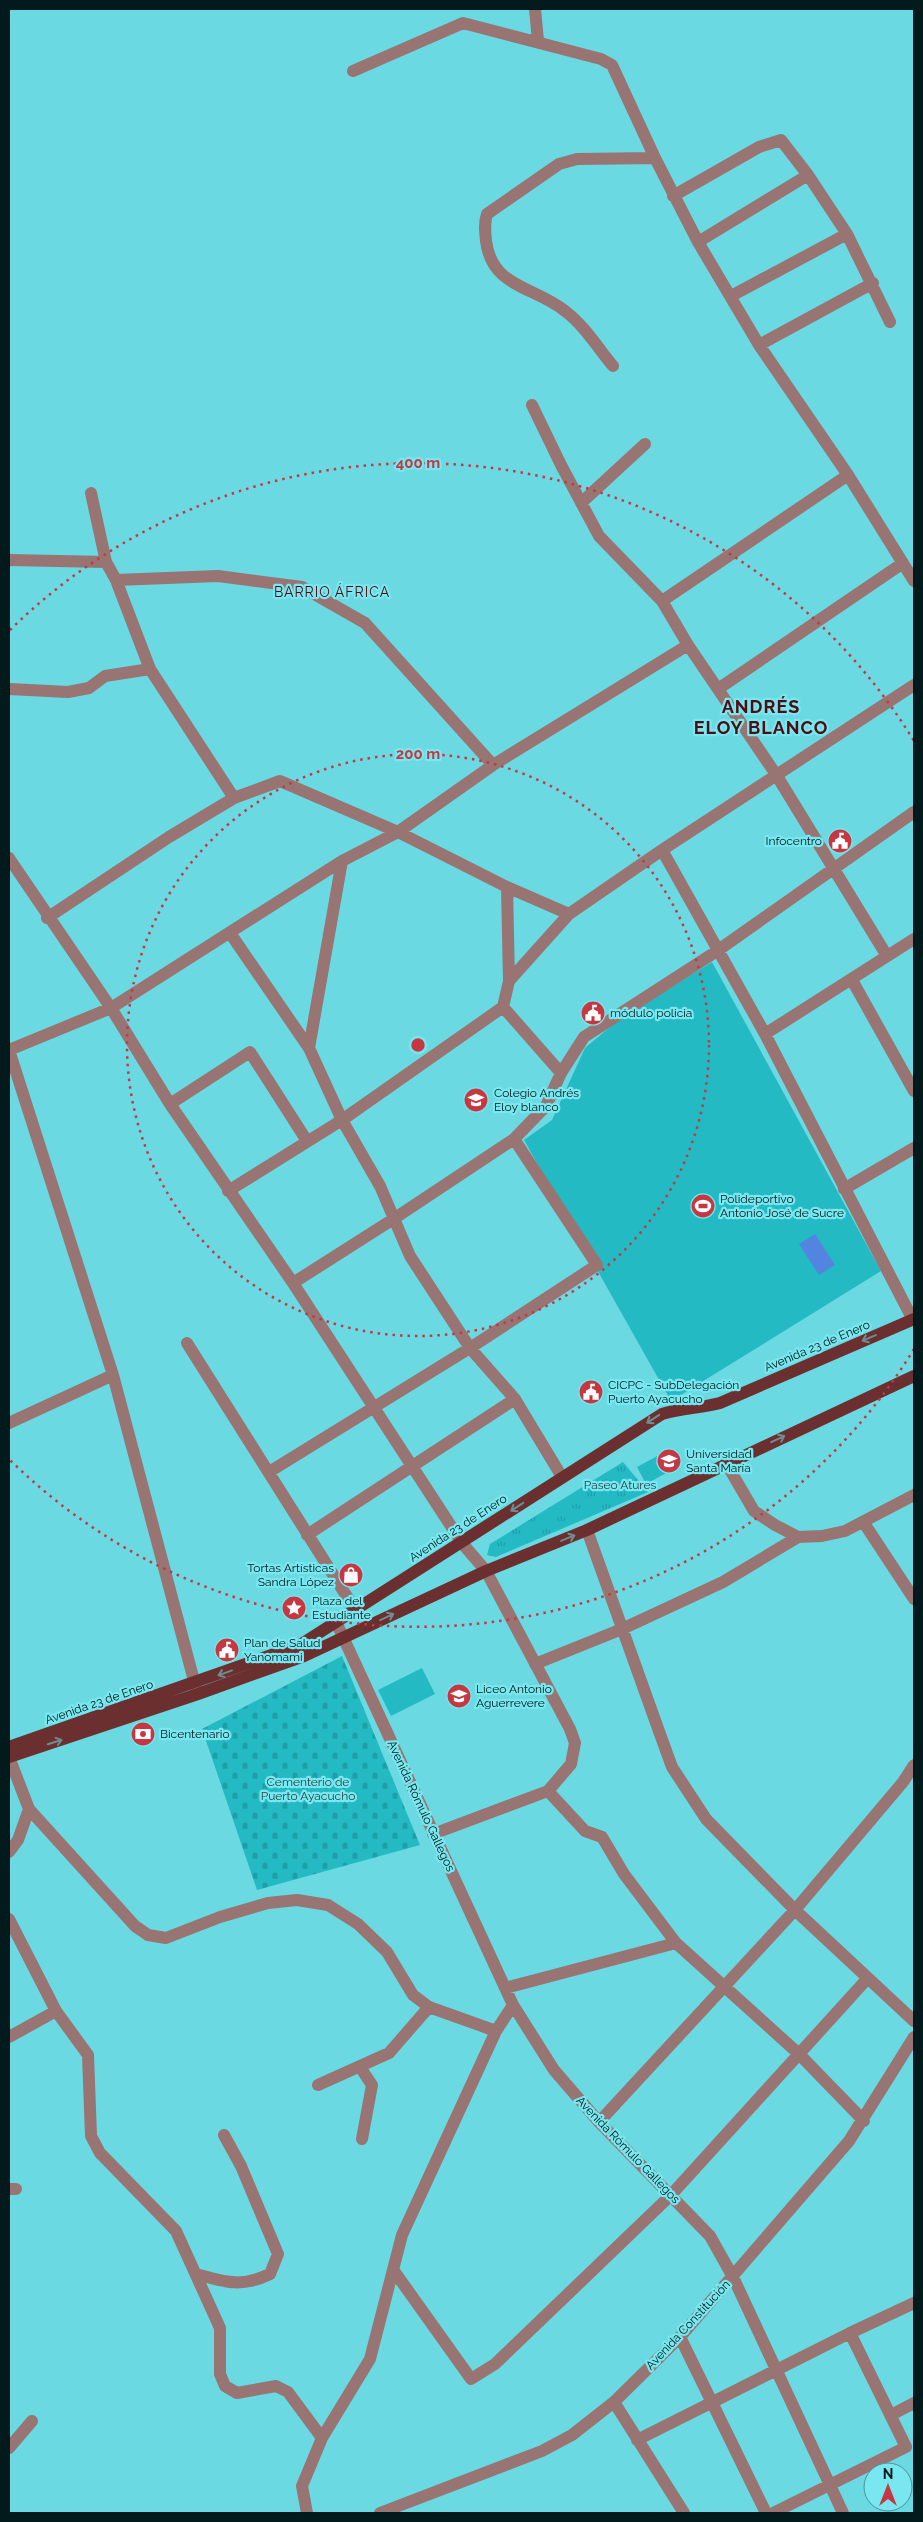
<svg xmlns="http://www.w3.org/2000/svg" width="923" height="2522" font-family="Raleway,sans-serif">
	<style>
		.green { fill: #23bac4 }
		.cemetery { fill: url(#cemetery-stones) }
		.park { fill: url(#park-tufts) }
		.water { fill: #5384df }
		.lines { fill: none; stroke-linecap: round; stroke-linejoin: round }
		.minor { stroke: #987472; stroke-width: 12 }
		.major { stroke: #6c2f2f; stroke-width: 12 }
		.oneway { stroke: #728b8f }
		.ring { fill: none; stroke: #c73741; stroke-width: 2.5; stroke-dasharray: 2.5 5 }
		.labels { text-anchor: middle; stroke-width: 4.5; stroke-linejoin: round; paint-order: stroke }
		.poi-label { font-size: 12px; fill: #021a1b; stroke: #78e7ef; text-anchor: start }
		.street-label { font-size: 12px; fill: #021a1b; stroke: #78e7ef }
		.park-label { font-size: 12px; fill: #274547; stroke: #78e7ef }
		.neighbourhood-label { font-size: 14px; letter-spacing: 1px; fill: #510b12; stroke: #78e7ef }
		.district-label { font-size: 18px; font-weight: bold; letter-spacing: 1px; fill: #510b12; stroke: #78e7ef }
		.centre { fill: #c73741; stroke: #78e7ef; stroke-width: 2.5 }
		.ring-label { font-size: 15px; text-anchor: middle; font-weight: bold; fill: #c73741; stroke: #78e7ef; stroke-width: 4.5; stroke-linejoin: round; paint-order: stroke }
	</style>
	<defs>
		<pattern id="cemetery-stones" width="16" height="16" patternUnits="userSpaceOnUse" patternTransform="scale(1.25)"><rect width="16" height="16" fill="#23bac4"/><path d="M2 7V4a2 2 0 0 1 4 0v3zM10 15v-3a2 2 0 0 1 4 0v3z" fill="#1e9fa8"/></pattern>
		<pattern id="park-tufts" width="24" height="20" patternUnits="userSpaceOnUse" patternTransform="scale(1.25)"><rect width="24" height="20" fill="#23bac4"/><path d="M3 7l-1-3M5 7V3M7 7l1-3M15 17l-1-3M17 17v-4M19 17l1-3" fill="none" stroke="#1e9fa8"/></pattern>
	</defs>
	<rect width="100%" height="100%" fill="#6ad9e2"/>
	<path class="green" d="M 712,962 L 881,1271 L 671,1401 L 524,1140 L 552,1120 L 585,1048 L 617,1021 Z
		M 661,1454 L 670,1471 L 646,1484 L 637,1467 Z
		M 422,1668 L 435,1694 L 391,1716 L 378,1690 Z"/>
	<path class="cemetery" d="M 342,1656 L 420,1845 L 257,1890 L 202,1729 Z"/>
	<path class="park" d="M 623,1462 L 648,1492 L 496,1557 L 487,1555 L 490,1544 Z"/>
	<path class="water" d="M 815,1234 L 835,1265 L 819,1275 L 799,1244 Z"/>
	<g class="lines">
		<path class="minor" d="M 535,9 L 538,41
			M 353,71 L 463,23 L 601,59 L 612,65 L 655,158 L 698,242 L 759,345 L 848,475 L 914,581
			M 673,196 L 759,147 L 781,140 L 808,175 L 847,234 L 890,322
			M 698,242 L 808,175
			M 731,296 L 847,234
			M 759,345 L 873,283
			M 613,366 C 598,348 584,325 565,311 C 534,286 492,288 486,241 C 485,231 484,223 487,214 L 559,164 L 577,159 L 655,158
			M 532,405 L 561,465 L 599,536 L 662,601 L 688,645 L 777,776 L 887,956
			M 91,493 L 106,562 L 116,580 L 150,669 L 234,798
			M 581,503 L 645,444
			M 9,560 L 106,562
			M 116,580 L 218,576 L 302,587 L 365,623 L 493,765
			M 662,601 L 848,475
			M 9,689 L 68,692 L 89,688 L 105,676 L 150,669
			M 718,689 L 903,563
			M 662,850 L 765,1034 L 913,1320
			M 9,858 L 111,1008 L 170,1104 L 293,1283 L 462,1543 L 486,1571 L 570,1729 L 575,1743 L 571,1764 L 548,1791 L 433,1834
			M 47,918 L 169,837 L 234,798 L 280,781 L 398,832 L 507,887 L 569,914
			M 230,933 L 309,1048 L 342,1120 L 380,1186 L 410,1256 L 470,1348 L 515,1399 L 562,1477
			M 852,980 L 914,1091
			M 509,981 L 569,914 L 662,850 L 914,685
			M 503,1007 L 561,1073
			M 765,1034 L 914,939
			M 309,1048 L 342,861
			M 9,1050 L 111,1008 L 342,861 L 398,832 L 493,765 L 688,645
			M 9,1050 L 113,1375 L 197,1692
			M 170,1104 L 250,1052 L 307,1141
			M 844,1189 L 914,1148
			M 228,1191 L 342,1120 L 503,1007 L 509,981 L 507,887
			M 293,1283 L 395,1218 L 514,1139 L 546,1106 L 561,1073 L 584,1037 L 717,951 L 914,812
			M 187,1343 L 356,1611
			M 9,1423 L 113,1375
			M 726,1463 L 754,1511 L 775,1525 L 798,1537 L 822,1536 L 845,1531 L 914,1495
			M 269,1472 L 470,1348 L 597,1265 L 514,1139
			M 864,1523 L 914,1599
			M 587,1530 L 660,1734 L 672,1767 L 706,1819 L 795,1910 L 914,2021
			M 307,1535 L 515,1399
			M 337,1624 L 513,2005 L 554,2070 L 599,2122 L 710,2236 L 733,2277 L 843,2513
			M 535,1664 L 622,1629 L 723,1582 L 798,1537
			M 9,1757 L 29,1809 L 135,1926 L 148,1935 L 166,1938 L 220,1917 L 268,1903 L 297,1900 L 328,1905 L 358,1924 L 387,1952 L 413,1995 L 429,2007 L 496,2031
			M 548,1791 L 585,1831 L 602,1837 L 624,1874 L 676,1943 L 799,2054 L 864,2121
			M 9,1852 L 18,1840 L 29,1809
			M 9,1919 L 56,2011 L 88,2055 L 91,2136 L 100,2153 L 176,2231 L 220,2328 L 220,2374 L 225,2386 L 237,2393 L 276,2386 L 288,2392 L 322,2438
			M 505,1988 L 676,1943
			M 9,2037 L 56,2011
			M 360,2067 L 372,2085 L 362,2139
			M 318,2085 L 389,2053 L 429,2007
			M 599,2122 L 795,1910 L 903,1782 L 914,1765
			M 9,2189 L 16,2189
			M 394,2271 L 471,2379 L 495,2364 L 671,2195 L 867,1979
			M 196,2274 C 225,2282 241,2288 270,2274 L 278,2254 L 241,2166 L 224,2135
			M 680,2337 L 766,2513
			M 614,2402 L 684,2513
			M 891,2415 L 914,2403
			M 637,2440 L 850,2333 L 914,2303
			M 9,2448 L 32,2421
			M 307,2513 L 302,2486 L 322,2438 L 370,2359 L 402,2235 L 496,2031 L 513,2005
			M 380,2513 L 542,2451 L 572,2435 L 614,2402 L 680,2337 L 849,2141 L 914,2037
			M 773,2513 L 906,2447 L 850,2333"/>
		<path class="major" d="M 9,1747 L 300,1645 L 662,1414 C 681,1408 701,1408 720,1403 L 914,1319
			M 9,1757 L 198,1694 L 304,1656 L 486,1571 L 587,1530 L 914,1376"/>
	</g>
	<defs><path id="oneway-shaft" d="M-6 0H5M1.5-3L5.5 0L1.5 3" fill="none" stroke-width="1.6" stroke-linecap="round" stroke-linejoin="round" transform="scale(1.25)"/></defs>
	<g class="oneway">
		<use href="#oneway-shaft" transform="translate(869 1338) rotate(157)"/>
		<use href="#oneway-shaft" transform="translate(653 1419) rotate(147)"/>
		<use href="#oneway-shaft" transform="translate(778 1439) rotate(-25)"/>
		<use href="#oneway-shaft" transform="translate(517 1507) rotate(147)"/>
		<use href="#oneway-shaft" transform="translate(568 1538) rotate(-22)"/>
		<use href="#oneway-shaft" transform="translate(387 1617) rotate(-25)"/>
		<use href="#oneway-shaft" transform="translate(225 1673) rotate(160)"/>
		<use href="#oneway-shaft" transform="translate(55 1742) rotate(-18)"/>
	</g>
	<g class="ring">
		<circle cx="418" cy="1045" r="291"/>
		<path d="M914 1349A582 582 0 0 1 10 1460M10 630A582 582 0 0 1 914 741"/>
	</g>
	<defs>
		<symbol id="civic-disc" viewBox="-11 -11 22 22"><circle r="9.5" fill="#c73741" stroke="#78e7ef"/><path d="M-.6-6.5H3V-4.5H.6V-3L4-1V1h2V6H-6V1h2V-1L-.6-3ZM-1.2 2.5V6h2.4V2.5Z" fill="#fff"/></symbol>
		<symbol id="school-disc" viewBox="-11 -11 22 22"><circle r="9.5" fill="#c73741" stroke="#78e7ef"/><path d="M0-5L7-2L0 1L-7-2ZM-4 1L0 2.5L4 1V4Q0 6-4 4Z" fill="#fff"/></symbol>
		<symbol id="stadium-disc" viewBox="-11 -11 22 22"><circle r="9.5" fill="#c73741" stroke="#78e7ef"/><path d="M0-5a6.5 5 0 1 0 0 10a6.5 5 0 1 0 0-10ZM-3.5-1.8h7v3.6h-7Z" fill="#fff"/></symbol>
		<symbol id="university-disc" viewBox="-11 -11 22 22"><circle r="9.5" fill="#c73741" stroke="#78e7ef"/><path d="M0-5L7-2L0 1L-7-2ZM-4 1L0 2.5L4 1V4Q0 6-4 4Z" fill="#fff"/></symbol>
		<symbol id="shop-disc" viewBox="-11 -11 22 22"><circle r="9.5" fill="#c73741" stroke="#78e7ef"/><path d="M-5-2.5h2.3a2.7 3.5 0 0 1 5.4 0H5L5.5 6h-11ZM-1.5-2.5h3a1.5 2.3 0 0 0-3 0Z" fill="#fff"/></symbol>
		<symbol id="sight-disc" viewBox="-11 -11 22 22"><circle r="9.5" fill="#c73741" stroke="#78e7ef"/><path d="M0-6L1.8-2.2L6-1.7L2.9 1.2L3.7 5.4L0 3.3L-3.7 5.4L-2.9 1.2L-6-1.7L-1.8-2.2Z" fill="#fff"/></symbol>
		<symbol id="bank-disc" viewBox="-11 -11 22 22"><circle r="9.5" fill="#c73741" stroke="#78e7ef"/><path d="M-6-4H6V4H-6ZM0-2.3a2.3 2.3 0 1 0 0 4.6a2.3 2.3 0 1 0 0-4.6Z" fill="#fff"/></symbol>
	</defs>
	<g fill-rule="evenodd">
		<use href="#civic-disc" x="826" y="827" width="28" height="28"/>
		<use href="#civic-disc" x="579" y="999" width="28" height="28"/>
		<use href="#school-disc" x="462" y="1086" width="28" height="28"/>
		<use href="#stadium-disc" x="689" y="1192" width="28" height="28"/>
		<use href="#civic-disc" x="577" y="1378" width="28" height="28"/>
		<use href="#university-disc" x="655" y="1447" width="28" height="28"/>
		<use href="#shop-disc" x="337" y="1561" width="28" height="28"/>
		<use href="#sight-disc" x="280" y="1594" width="28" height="28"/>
		<use href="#civic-disc" x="213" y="1636" width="28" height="28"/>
		<use href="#school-disc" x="445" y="1682" width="28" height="28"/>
		<use href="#bank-disc" x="129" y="1720" width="28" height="28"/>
	</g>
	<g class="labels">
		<g class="poi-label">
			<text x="822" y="845" text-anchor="end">Infocentro</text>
			<text x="610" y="1017">módulo policia</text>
			<text x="494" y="1097">Colegio Andrés<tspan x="494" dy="14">Eloy blanco</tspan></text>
			<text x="720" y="1203">Polideportivo<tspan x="720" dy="14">Antonio José de Sucre</tspan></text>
			<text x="608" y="1389">CICPC - SubDelegación<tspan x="608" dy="14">Puerto Ayacucho</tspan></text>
			<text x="686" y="1458">Universidad<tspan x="686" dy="14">Santa María</tspan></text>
			<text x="334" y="1572" text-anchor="end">Tortas Artísticas<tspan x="334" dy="14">Sandra López</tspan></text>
			<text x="312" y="1605">Plaza del<tspan x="312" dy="14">Estudiante</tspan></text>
			<text x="244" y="1647">Plan de Salud<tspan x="244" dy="14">Yanomami</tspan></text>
			<text x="476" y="1693">Liceo Antonio<tspan x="476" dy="14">Aguerrevere</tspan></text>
			<text x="160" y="1738">Bicentenario</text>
		</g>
		<g class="street-label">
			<text transform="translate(817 1346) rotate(-23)" y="4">Avenida 23 de Enero</text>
			<text transform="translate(458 1528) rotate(-33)" y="4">Avenida 23 de Enero</text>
			<text transform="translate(99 1702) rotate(-19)" y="4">Avenida 23 de Enero</text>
			<text transform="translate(421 1806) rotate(65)" y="4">Avenida Rómulo Gallegos</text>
			<text transform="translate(628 2150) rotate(46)" y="4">Avenida Rómulo Gallegos</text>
			<text transform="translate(688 2325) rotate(-47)" y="4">Avenida Constitución</text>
		</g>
		<g class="park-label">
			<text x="620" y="1489">Paseo Atures</text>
			<text x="308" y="1786">Cementerio de<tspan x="308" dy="14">Puerto Ayacucho</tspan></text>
		</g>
		<g class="neighbourhood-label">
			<text x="332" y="597">BARRIO ÁFRICA</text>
		</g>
		<g class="district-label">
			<text x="761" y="713">ANDRÉS<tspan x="761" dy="21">ELOY BLANCO</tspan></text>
		</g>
	</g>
	<circle cx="418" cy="1045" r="8" class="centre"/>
	<g class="ring-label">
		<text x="418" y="468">400 m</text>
		<text x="418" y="759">200 m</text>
	</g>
	<rect width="923" height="2522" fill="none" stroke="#021a1b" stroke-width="20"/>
	<g transform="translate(888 2487)"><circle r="24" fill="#78e7ef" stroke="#49959a"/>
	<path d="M0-4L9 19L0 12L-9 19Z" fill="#c73741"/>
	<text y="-8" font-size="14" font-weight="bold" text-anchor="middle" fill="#021a1b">N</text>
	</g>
</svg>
